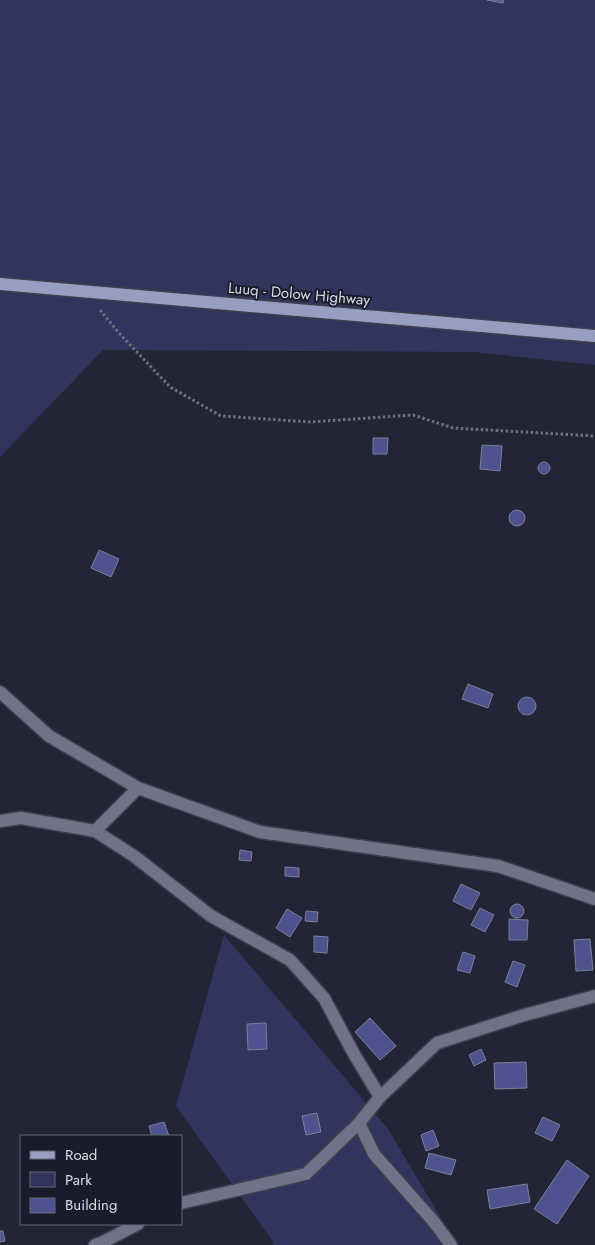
<svg xmlns="http://www.w3.org/2000/svg" width="595" height="1245" font-family="Jost,sans-serif">
	<style>
		.green { fill: #32345d }
		.building { fill: #4e528e; stroke: #7d8095 }
		.lines { fill: none; stroke-linecap: round; stroke-linejoin: round }
		.minor-casing { stroke: #3e3f4d; stroke-width: 15 }
		.major-casing { stroke: #3e3f4d; stroke-width: 15 }
		.path { stroke: #6f7180; stroke-width: 3; stroke-dasharray: 2.5 2.5; stroke-linecap: butt }
		.minor { stroke: #707387; stroke-width: 12 }
		.major { stroke: #989dc4; stroke-width: 12 }
		.labels { text-anchor: middle; stroke-width: 4; stroke-linejoin: round; paint-order: stroke }
		.street-label { font-size: 15px; fill: #d9dbe6; stroke: #1a1c2c }
	</style>
	<rect width="100%" height="100%" fill="#232536"/>
	<path class="green" d="M 0,0 L 595,0 L 595,365 L 474,352 L 103,350 L 0,457 Z
		M 224,935 L 388,1129 L 457,1245 L 273,1245 L 272,1240 L 176,1106 Z"/>
	<path class="building" d="M 487,0 L 504,0 L 503,3 Z
		M 373,438 L 388,438 L 387,454 L 373,454 Z
		M 482,445 L 502,446 L 500,471 L 480,469 Z
		M538 468a6 6 0 1 1 12 0a6 6 0 1 1-12 0Z
		M509 518a8 8 0 1 1 16 0a8 8 0 1 1-16 0Z
		M 99,550 L 119,559 L 111,577 L 91,568 Z
		M 468,684 L 493,694 L 488,708 L 462,699 Z
		M518 706a9 9 0 1 1 18 0a9 9 0 1 1-18 0Z
		M 240,850 L 252,852 L 251,861 L 239,860 Z
		M 285,867 L 299,868 L 299,877 L 285,876 Z
		M 461,884 L 480,893 L 471,910 L 453,901 Z
		M510 911a7 7 0 1 1 14 0a7 7 0 1 1-14 0Z
		M 480,908 L 494,915 L 485,932 L 471,925 Z
		M 287,909 L 302,918 L 290,937 L 276,928 Z
		M 306,911 L 318,912 L 317,922 L 305,921 Z
		M 509,919 L 528,920 L 527,940 L 509,940 Z
		M 314,936 L 328,937 L 327,953 L 314,952 Z
		M 590,939 L 593,970 L 576,971 L 574,940 Z
		M 463,952 L 475,956 L 470,973 L 457,970 Z
		M 513,961 L 525,965 L 517,987 L 505,982 Z
		M 370,1018 L 396,1046 L 380,1060 L 355,1032 Z
		M 266,1023 L 267,1049 L 248,1050 L 247,1024 Z
		M 481,1049 L 486,1060 L 474,1066 L 469,1055 Z
		M 526,1062 L 527,1088 L 495,1089 L 494,1063 Z
		M 317,1113 L 321,1132 L 306,1135 L 302,1116 Z
		M 543,1117 L 560,1125 L 552,1141 L 535,1133 Z
		M 164,1122 L 169,1136 L 152,1136 L 149,1126 Z
		M 433,1130 L 439,1146 L 426,1151 L 421,1135 Z
		M 429,1153 L 456,1160 L 451,1175 L 425,1168 Z
		M 567,1160 L 589,1176 L 557,1224 L 534,1209 Z
		M 527,1184 L 530,1202 L 490,1209 L 487,1190 Z
		M 0,1231 L 3,1231 L 5,1241 L 0,1242 Z"/>
	<g class="lines">
		<defs>
			<path id="minor" d="M 0,692 L 49,736 L 138,788 L 260,832 L 498,866 L 595,899
				M 0,821 L 21,818 L 95,831 L 134,856 L 211,916 L 290,960 L 324,998 L 354,1054 L 380,1097
				M 95,831 L 138,788
				M 359,1123 L 374,1154 L 434,1222 L 451,1245
				M 181,1203 L 306,1174 L 359,1123 L 380,1097 L 437,1043 L 521,1016 L 595,996
				M 95,1245 L 103,1242 L 138,1224"/>
			<path id="major" d="M 0,284 L 595,336"/>
		</defs>
		<use href="#minor" class="minor-casing"/>
		<use href="#major" class="major-casing"/>
		<path class="path" d="M 100,310 L 119,333 L 170,387 L 221,416 L 310,422 L 413,415 L 453,428 L 595,436"/>
		<use href="#minor" class="minor"/>
		<use href="#major" class="major"/>
	</g>
	<g class="labels">
		<g class="street-label">
			<text transform="translate(299 294) rotate(5)" y="5">Luuq - Dolow Highway</text>
		</g>
	</g>
	<rect x="20" y="1135" width="162" height="90" fill="#1a1c2c" stroke="#666876"/>
	<rect x="30" y="1151" width="25" height="8" fill="#989dc4" stroke="#666876"/>
	<text x="65" y="1160" font-size="15" fill="#d9dbe6">Road</text>
	<rect x="30" y="1172" width="25" height="15" fill="#32345d" stroke="#666876"/>
	<text x="65" y="1185" font-size="15" fill="#d9dbe6">Park</text>
	<rect x="30" y="1198" width="25" height="15" fill="#4e528e" stroke="#666876"/>
	<text x="65" y="1210" font-size="15" fill="#d9dbe6">Building</text>
</svg>
